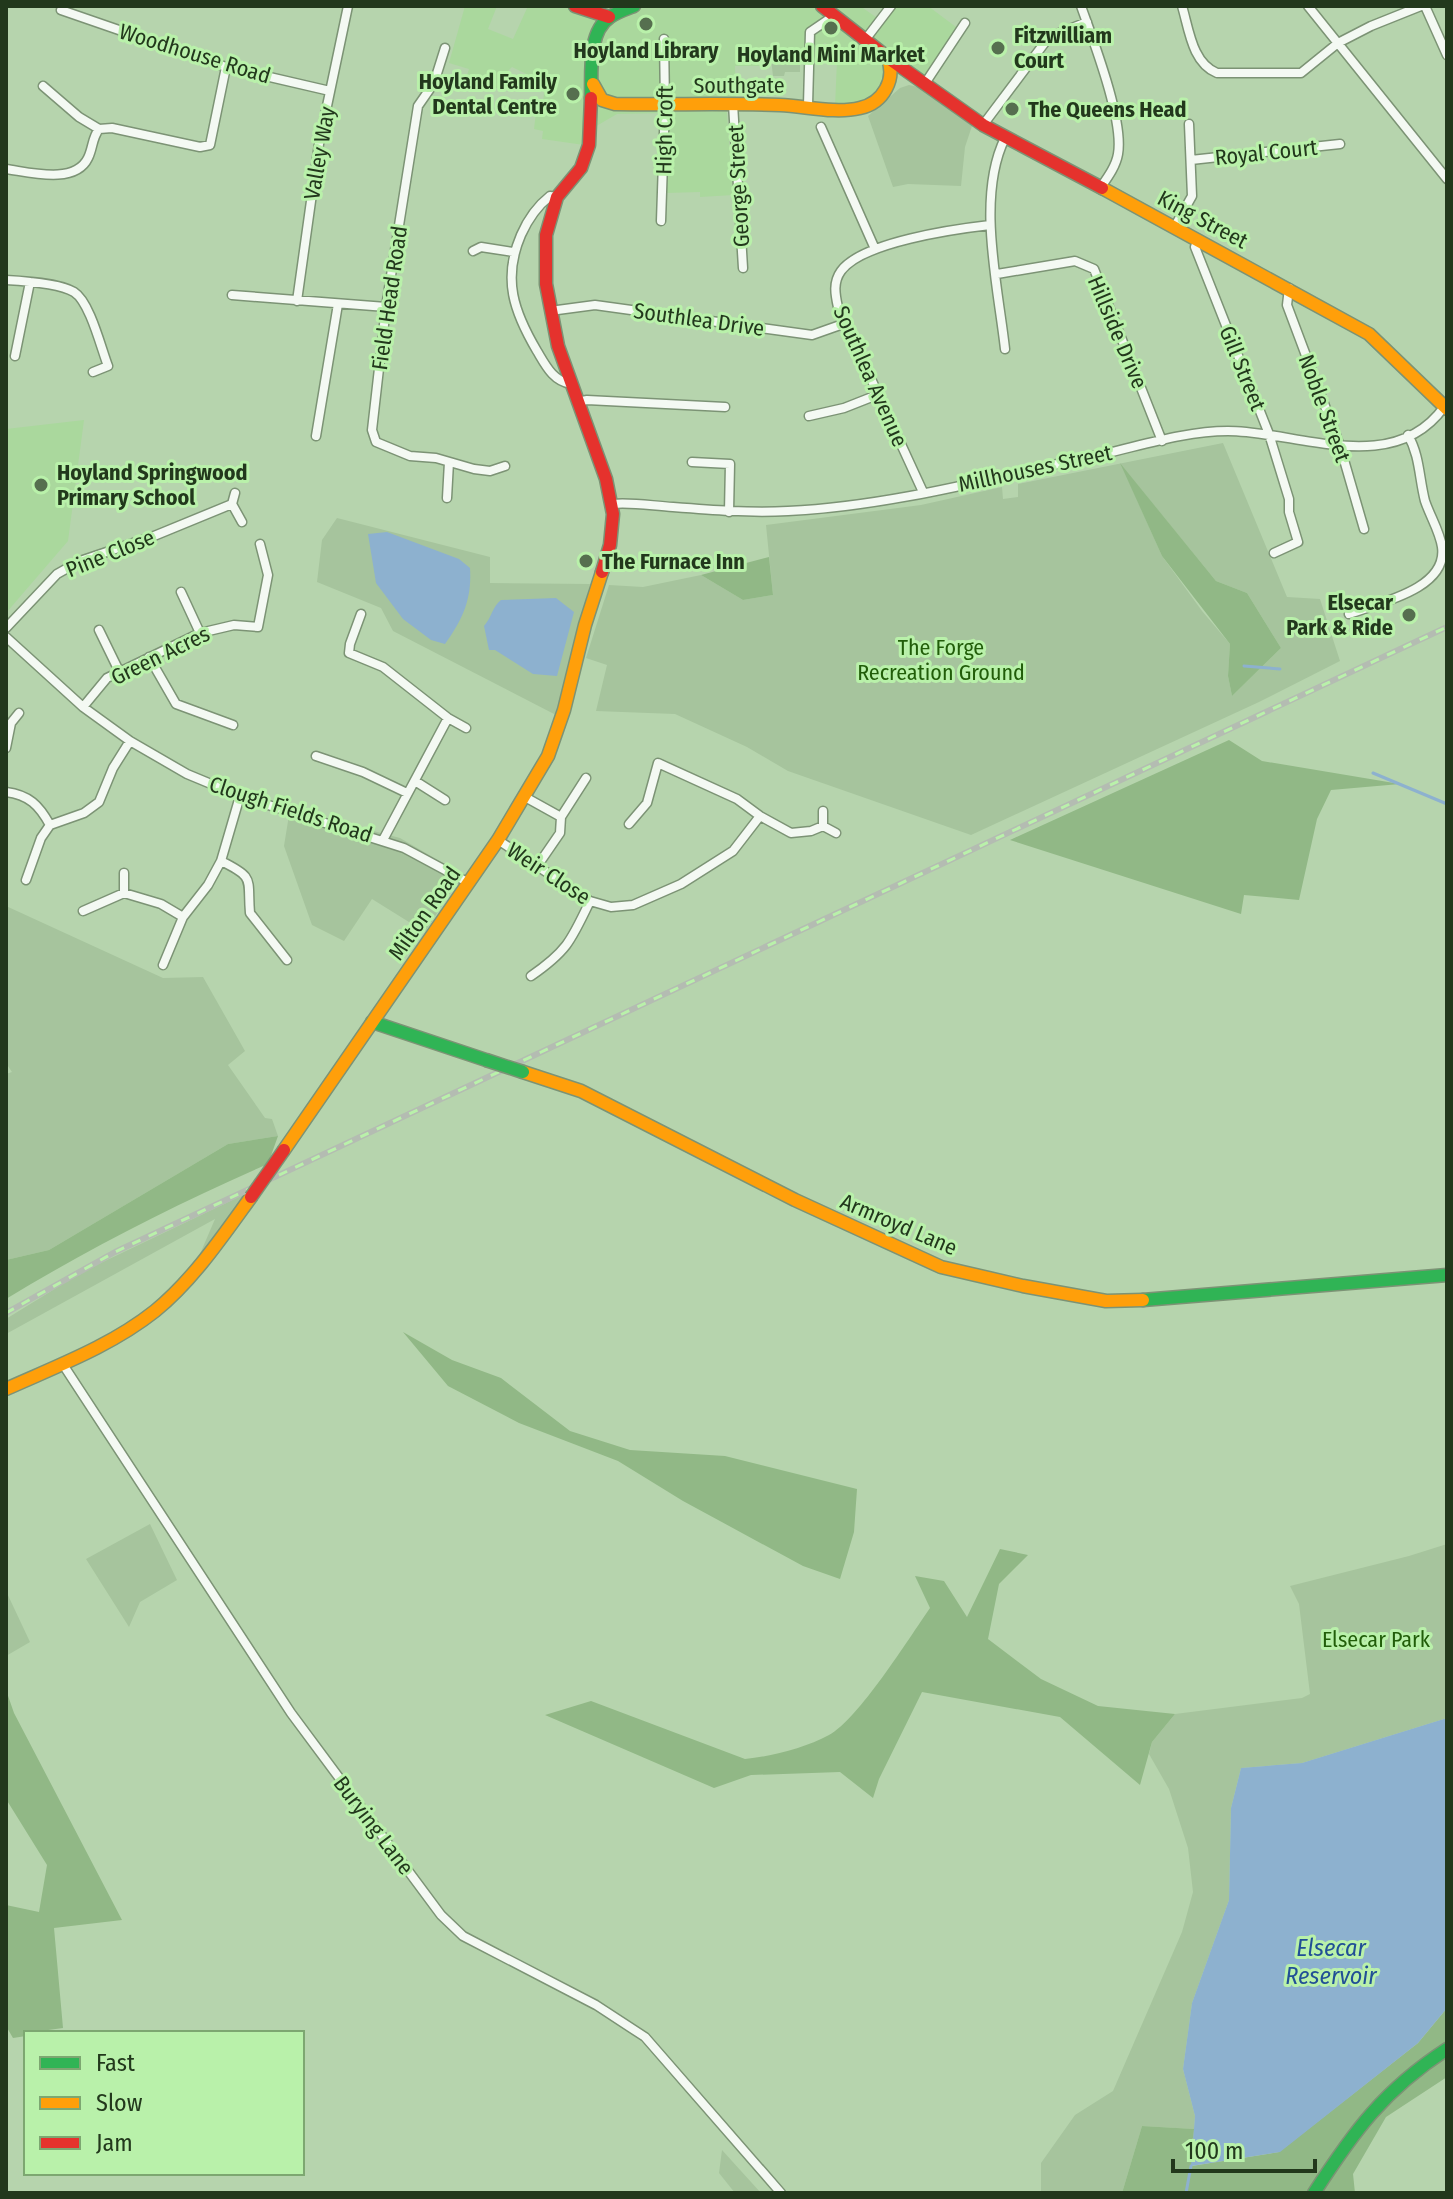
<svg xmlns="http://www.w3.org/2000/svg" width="1453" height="2199" font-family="'Fira Sans Condensed',sans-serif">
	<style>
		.built { fill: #aad89d }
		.green { fill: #a6c49d; fill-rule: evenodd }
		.forest { fill: #91b886 }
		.water { fill: #8db1cf }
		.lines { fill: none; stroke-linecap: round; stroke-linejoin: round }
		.stream { stroke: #8db1cf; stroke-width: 3 }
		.street-casing { stroke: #7c9375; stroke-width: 11 }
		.fast-casing { stroke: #7c9375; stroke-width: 15 }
		.slow-casing { stroke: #7c9375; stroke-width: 15 }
		.jam-casing { stroke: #7c9375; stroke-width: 15 }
		.street { stroke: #f4f9f3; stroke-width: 8 }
		.fast { stroke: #30b455; stroke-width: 12 }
		.slow { stroke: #ff9f0a; stroke-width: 12 }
		.jam { stroke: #e5322d; stroke-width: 12 }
		.rail-casing { stroke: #b4bcb2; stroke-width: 6 }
		.rail { stroke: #b9f1aa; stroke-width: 3; stroke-dasharray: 9; stroke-linecap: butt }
		.fast-bridge-casing { stroke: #7c9375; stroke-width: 15; stroke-linecap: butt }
		.jam-bridge-casing { stroke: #7c9375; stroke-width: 15; stroke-linecap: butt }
		.fast-bridge { stroke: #30b455; stroke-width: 12 }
		.jam-bridge { stroke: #e5322d; stroke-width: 12 }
		.poi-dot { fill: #566f4f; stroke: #b9f1aa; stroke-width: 3 }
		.labels { text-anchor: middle; stroke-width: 6; stroke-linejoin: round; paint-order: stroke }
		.poi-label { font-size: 22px; font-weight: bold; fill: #22381c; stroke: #b9f1aa; text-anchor: start }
		.street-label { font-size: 22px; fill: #22381c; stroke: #b9f1aa }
		.park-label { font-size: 22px; fill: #215d09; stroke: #b9f1aa }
		.water-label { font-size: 24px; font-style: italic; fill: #214f96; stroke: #b9f1aa }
	</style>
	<rect width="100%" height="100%" fill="#b6d4ad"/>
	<path class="built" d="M 465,6 L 497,6 L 488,29 L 513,39 L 528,6 L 860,6 L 883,22 L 896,6 L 928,6 L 960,30 L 923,80 L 900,73 L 870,103 L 835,107 L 837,60 L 832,59 L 832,48 L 825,43 L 809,52 L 770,50 L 769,66 L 735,66 L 736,101 L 726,101 L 733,195 L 700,197 L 700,192 L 666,193 L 669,113 L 617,114 L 586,132 L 584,145 L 542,139 L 543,131 L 534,129 L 536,112 L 542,113 L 545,83 L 512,67 L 506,73 L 502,89 L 465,82 L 469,69 L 449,63 Z
		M 84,420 L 68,541 L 6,613 L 6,429 Z"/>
	<path class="green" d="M 770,50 L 800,50 L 800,72 L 785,72 L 784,76 L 773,76 Z
		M 909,85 C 928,87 956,114 972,126 L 965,147 L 961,186 L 908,184 L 893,187 L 868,116 L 900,88 Z
		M 1223,443 L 1287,597 L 1320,599 L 1340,661 L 1259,702 L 971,835 L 788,771 L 747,747 L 675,714 L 596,711 L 607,665 L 586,658 L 609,585 L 643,587 L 701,575 L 743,600 L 773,595 L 766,525 L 921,505 L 1002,487 L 1003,499 L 1018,497 L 1018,484 ZM 1122,466 L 1216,581 L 1247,593 L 1281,648 L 1232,696 L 1228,676 L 1230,644 L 1202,611 L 1162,556 Z
		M 337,518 L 490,557 L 490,583 L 590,584 L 556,715 L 393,631 L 381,608 L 317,582 L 322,540 Z
		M 290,809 L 400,838 L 462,874 L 425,932 L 372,899 L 344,941 L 312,925 L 284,846 Z
		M 6,906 L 163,978 L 203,977 L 245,1051 L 228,1065 L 265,1118 L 272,1119 L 278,1136 L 228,1144 L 49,1250 L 6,1260 L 6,1074 L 12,1072 L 6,1063 Z
		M 245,1194 L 200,1254 L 215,1219 L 6,1334 L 6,1319 L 82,1272 Z
		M 150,1524 L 177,1580 L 140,1602 L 129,1627 L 86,1559 Z
		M 1447,1544 L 1447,1718 L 1302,1763 L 1241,1768 L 1231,1808 L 1229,1900 L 1192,2003 L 1183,2069 L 1195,2116 L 1194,2129 L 1142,2126 L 1122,2193 L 1041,2193 L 1041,2163 L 1075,2115 L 1113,2091 L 1182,1932 L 1193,1892 L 1188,1848 L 1169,1789 L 1149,1754 L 1152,1742 L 1175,1714 L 1302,1698 L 1310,1694 L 1299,1604 L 1290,1586 L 1409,1556 Z
		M 6,1591 L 30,1642 L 6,1656 Z
		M 722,2150 L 761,2193 L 735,2193 L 719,2173 Z"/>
	<path class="forest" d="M 1120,463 L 1216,581 L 1247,593 L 1281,648 L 1232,696 L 1228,676 L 1230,644 L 1162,556 Z
		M 769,557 L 773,595 L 743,600 L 701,575 Z
		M 1229,740 L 1262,761 L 1400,784 L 1331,790 L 1317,819 L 1299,900 L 1244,895 L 1241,914 L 1010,840 Z
		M 278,1136 L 268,1164 C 178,1203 90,1248 6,1299 L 6,1260 L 49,1250 L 228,1144 Z
		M 403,1332 L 452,1360 L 501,1378 L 570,1431 L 630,1450 L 725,1456 L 857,1489 L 854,1532 L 840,1579 L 803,1566 L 683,1501 L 618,1461 L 519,1423 L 448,1386 Z
		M 1000,1549 L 1028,1555 L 999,1584 L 988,1639 L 1041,1679 L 1098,1706 L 1175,1714 L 1152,1742 L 1140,1785 L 1060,1717 L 922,1692 L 879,1779 L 873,1798 L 840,1772 L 751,1775 L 714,1788 L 545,1715 L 591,1701 L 745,1759 C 773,1756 805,1748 829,1735 C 858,1720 909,1638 930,1608 L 915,1576 L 944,1581 L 967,1617 Z
		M 6,1690 L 14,1713 L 122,1920 L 54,1928 L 63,2028 L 26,2033 L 26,2036 L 13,2038 L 6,2026 L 6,1905 L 39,1912 L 47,1865 L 6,1799 Z
		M 1447,2008 L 1447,2077 L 1386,2117 L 1353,2174 L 1355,2193 L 1122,2193 L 1142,2126 L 1194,2129 L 1192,2166 L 1279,2152 L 1418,2043 Z"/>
	<path class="water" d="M 387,532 L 459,559 L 470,568 C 472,599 463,619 445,644 L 431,640 L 403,619 L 376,583 L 368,534 Z
		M 556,598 L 574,612 L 557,676 L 533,674 L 495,650 L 489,650 L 484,626 C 492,617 492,607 501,600 Z
		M 1447,1718 L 1447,2008 L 1418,2043 L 1280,2152 L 1191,2166 L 1195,2116 L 1183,2069 L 1192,2003 L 1229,1900 L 1231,1808 L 1241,1768 L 1302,1763 Z"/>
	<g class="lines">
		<path class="stream" d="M 1244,666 L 1280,669
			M 1373,773 L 1447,804
			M 1186,2193 L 1191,2166"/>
		<defs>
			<path id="street" d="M 1081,6 C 1093,40 1124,120 1118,154 C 1116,166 1108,177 1101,187
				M 1182,6 C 1189,29 1192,63 1217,73 L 1301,73 L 1338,43 L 1371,26 L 1421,6
				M 1308,6 L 1447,179
				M 1425,6 L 1447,55
				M 61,10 L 226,67 L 330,91
				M 865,40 L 891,6
				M 445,48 L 434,83 L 418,106 L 386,307 L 372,430 L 376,442 L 410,456 L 436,458 L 474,469 L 490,471 L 505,466
				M 924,85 L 965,23
				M 43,86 L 79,117 L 99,129
				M 733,104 L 743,268
				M 808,105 L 810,32 L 835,15
				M 983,125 L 1049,37 L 1087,22
				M 821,127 L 875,249
				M 1191,160 L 1340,144
				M 6,169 C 29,172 75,185 88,158 C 93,148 92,138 99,129 L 112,128 L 200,147 L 210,145 L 226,67
				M 557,197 L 550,196 C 536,207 528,219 521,235 C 502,279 514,312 537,351 C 546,366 553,381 571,384
				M 661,221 L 665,104 L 664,39
				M 1175,226 L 1192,196 L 1189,124
				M 1198,239 L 1195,247 L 1269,434 L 1289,499 L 1289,512 L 1298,542 L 1274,553
				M 473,251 L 481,247 L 513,252
				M 997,274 L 1075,261 L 1094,269 L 1162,441
				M 6,280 C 24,281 59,283 74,292 C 90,302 101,348 108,366 L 93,372
				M 1289,288 L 1287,305 L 1340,446 L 1364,529
				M 232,295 L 386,307
				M 297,301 L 319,144 L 348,6
				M 550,311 L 595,305 L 812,335 L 846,323
				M 1005,349 C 998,285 976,197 1005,138
				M 15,356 L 30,282
				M 577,402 L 587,400 L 725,407
				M 809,416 L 844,408 L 877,395
				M 316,436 L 338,304
				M 692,462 L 730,464 L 729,512
				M 923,492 L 838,307 C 835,294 833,282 841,271 C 862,242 955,229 990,225
				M 235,493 L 232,504 L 242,522
				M 447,498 L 449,462
				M 612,504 C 632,502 653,506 673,507 C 711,510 749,513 788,511 C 894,506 999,476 1103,454 C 1143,445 1186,431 1228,431 C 1297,431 1393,478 1444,407
				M 181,592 L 200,633
				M 361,614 L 350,644 L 349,653 L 383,667 L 448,718 L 466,728
				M 1349,614 C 1379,603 1448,589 1442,547 C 1440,532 1430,516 1425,501 C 1419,478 1420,456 1408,435
				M 6,628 L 57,574 L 80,561 L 154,536 L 232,504
				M 99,630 L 119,671
				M 6,637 L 83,707 L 130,741 L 187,774 L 240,796 L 404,848 L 469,883
				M 149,657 L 176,704 L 233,725
				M 83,707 L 107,678 L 200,633 L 234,625 L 258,627 L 268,575 L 260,544
				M 6,748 L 11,723 L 19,713
				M 316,756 L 363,772 L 407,793
				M 415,781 L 445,800
				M 6,792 C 29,795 39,805 50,825
				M 525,797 L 561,817 L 560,833 L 538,865
				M 823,811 L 823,826
				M 561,817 L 586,778
				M 629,824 L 647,803 L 658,763 L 737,799 L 760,816 L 791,833 L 811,831 L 823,826 L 836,833
				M 383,840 L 448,718
				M 498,840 L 590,901 L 611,907 L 633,905 L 681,884 L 733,851 L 760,816
				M 221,861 C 256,878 247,879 250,913 L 287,960
				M 26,880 L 41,838 L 50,825 L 84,813 L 99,802 L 113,768 L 130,741
				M 124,893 L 124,873
				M 83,911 L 124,893 L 161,904 L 183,917
				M 163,965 L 183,917 L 208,885 L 221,861 L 240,796
				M 531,976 C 567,951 571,941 590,901
				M 62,1363 L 291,1713 L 441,1915 L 463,1936 L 596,2005 L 645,2037 L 781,2193"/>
			<path id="fast" d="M 591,98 C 592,74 587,32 610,17 C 617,12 626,9 634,6
				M 372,1022 L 486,1060
				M 1143,1300 L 1447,1275
				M 1314,2193 C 1354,2131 1384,2090 1447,2049"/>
			<path id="slow" d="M 593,84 L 602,100 L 615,104 C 670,105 725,103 780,105 C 805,106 835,114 860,108 C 883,103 897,79 887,57
				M 1102,188 L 1369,334 L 1447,409
				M 523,1072 L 581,1091 L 795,1200 L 941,1267 L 1023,1286 L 1106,1301 L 1143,1300
				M 284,1150 L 498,840 L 548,756 L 564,710 L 585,625 L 602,572
				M 6,1389 C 57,1366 111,1346 155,1311 C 193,1280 222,1237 251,1197"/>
			<path id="jam" d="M 575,6 L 609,17
				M 822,6 L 887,57 L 983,125 L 1102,188
				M 591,98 L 589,145 L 581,168 L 557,197 L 546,235 L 546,284 L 558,346 L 606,479 L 613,514 L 610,545 L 602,572"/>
		</defs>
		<use href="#street" class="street-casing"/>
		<use href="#fast" class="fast-casing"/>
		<use href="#slow" class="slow-casing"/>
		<use href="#jam" class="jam-casing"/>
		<use href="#street" class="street"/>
		<use href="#fast" class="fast"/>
		<use href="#slow" class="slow"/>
		<use href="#jam" class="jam"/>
		<defs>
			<path id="rail" d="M 6,1313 L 115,1252 L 1447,627"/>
		</defs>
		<use href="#rail" class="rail-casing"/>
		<use href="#rail" class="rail"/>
		<defs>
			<path id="fast-bridge" d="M 486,1060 L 523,1072"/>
			<path id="jam-bridge" d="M 251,1197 L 284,1150"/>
		</defs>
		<use href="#fast-bridge" class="fast-bridge-casing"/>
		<use href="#jam-bridge" class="jam-bridge-casing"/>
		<use href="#fast-bridge" class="fast-bridge"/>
		<use href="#jam-bridge" class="jam-bridge"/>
	</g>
	<g class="poi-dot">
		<circle cx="646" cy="24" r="8"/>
		<circle cx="831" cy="28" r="8"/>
		<circle cx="998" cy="48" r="8"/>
		<circle cx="573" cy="94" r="8"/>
		<circle cx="1012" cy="109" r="8"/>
		<circle cx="41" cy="485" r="8"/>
		<circle cx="586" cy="561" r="8"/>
		<circle cx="1409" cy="615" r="8"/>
	</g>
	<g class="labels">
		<g class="poi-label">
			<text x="1014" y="43">Fitzwilliam<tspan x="1014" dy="25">Court</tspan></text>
			<text x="646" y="58" text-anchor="middle">Hoyland Library</text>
			<text x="831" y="62" text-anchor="middle">Hoyland Mini Market</text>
			<text x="557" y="89" text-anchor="end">Hoyland Family<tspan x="557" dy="25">Dental Centre</tspan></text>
			<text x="1028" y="117">The Queens Head</text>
			<text x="57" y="480">Hoyland Springwood<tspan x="57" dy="25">Primary School</tspan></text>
			<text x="602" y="569">The Furnace Inn</text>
			<text x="1393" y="610" text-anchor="end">Elsecar<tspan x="1393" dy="25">Park &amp; Ride</tspan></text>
		</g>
		<g class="street-label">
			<text transform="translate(195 53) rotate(17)" y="8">Woodhouse Road</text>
			<text x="739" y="93">Southgate</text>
			<text transform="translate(664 130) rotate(-89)" y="8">High Croft</text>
			<text transform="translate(1266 152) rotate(-6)" y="8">Royal Court</text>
			<text transform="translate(319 153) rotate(-80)" y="8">Valley Way</text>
			<text transform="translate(738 186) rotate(-93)" y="8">George Street</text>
			<text transform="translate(1203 219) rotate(28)" y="8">King Street</text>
			<text transform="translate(389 298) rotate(-82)" y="8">Field Head Road</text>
			<text transform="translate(699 319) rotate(8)" y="8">Southlea Drive</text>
			<text transform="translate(1118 332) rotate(67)" y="8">Hillside Drive</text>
			<text transform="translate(1243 368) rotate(68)" y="8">Gill Street</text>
			<text transform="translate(871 376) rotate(66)" y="8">Southlea Avenue</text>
			<text transform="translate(1325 408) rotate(70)" y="8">Noble Street</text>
			<text transform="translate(1035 468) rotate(-12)" y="8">Millhouses Street</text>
			<text transform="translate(110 553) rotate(-22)" y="8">Pine Close</text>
			<text transform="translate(160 655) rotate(-26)" y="8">Green Acres</text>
			<text transform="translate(291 809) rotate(18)" y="8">Clough Fields Road</text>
			<text transform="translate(549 873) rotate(33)" y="8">Weir Close</text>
			<text transform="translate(424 913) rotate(-55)" y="8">Milton Road</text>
			<text transform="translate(899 1224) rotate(23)" y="8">Armroyd Lane</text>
			<text transform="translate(374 1825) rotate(53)" y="8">Burying Lane</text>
		</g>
		<g class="park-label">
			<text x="941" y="655">The Forge<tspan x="941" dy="25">Recreation Ground</tspan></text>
			<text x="1376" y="1647">Elsecar Park</text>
		</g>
		<g class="water-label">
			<text x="1331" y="1956">Elsecar<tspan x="1331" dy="28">Reservoir</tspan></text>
		</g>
	</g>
	<rect width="1453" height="2199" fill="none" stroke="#22381c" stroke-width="16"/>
	<rect x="24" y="2031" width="280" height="144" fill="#b9f1aa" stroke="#7da771" stroke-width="2"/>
	<rect x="40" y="2057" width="40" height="12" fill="#30b455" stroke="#7da771" stroke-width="2"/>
	<text x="96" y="2071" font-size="24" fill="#22381c">Fast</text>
	<rect x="40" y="2097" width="40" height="12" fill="#ff9f0a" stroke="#7da771" stroke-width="2"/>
	<text x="96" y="2111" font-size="24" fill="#22381c">Slow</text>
	<rect x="40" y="2137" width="40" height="12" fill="#e5322d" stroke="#7da771" stroke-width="2"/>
	<text x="96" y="2151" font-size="24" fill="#22381c">Jam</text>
	<path d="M1173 2159v12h142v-12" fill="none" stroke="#22381c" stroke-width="4"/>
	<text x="1185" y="2159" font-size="24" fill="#22381c" stroke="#b9f1aa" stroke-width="6" paint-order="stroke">100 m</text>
</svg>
